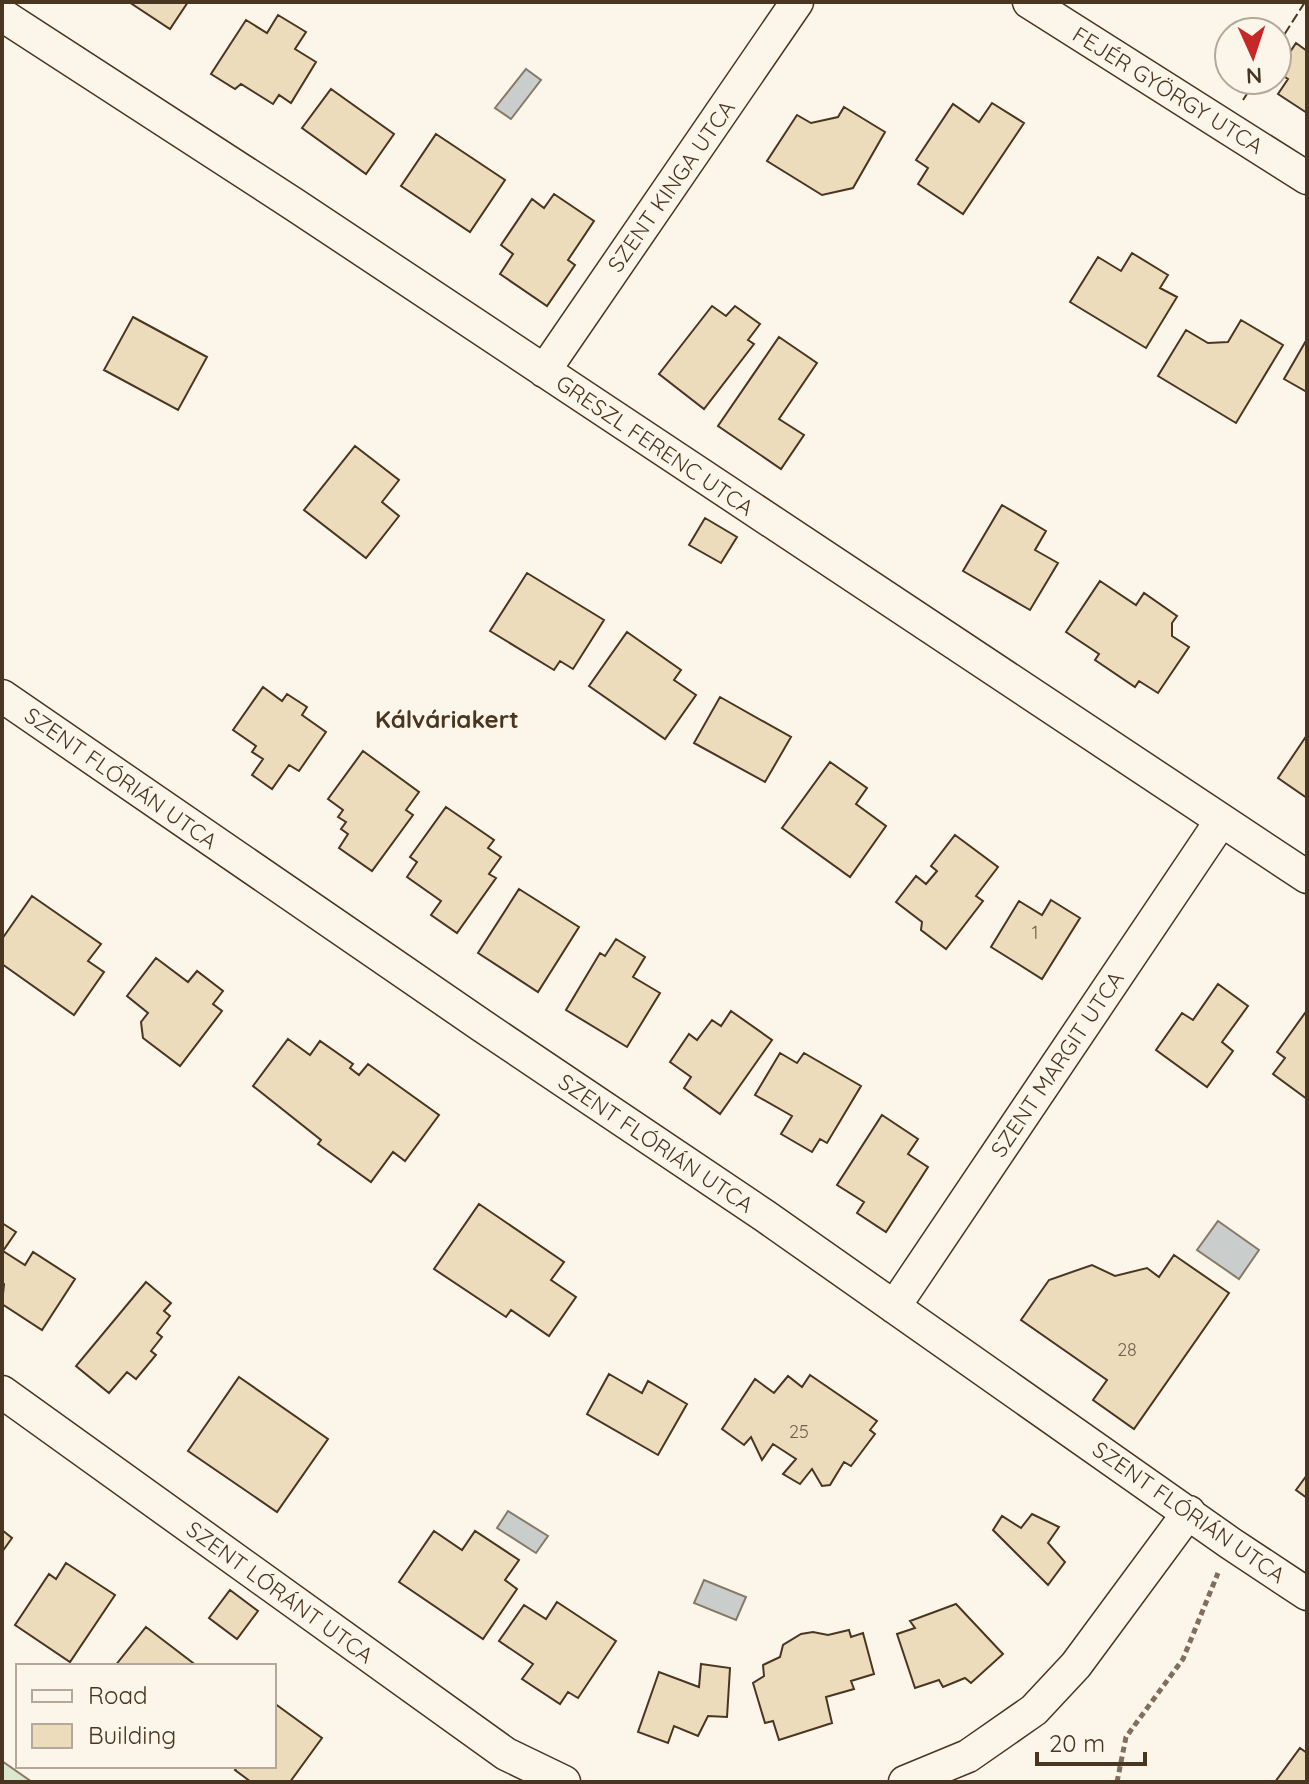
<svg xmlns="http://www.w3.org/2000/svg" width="1309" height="1784" font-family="Quicksand,sans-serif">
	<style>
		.green { fill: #dce7d0; stroke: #887966; stroke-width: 2 }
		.water { fill: #c9cecd; stroke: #887966; stroke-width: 2 }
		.building { fill: #ecdcbc; stroke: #4a3520; stroke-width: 2 }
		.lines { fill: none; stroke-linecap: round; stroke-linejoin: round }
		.street-casing { stroke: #4a3520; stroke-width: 35 }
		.path { stroke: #7f6f5c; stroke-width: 5; stroke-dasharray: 6 4; stroke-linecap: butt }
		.street { stroke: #fbf6e9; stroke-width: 32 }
		.fence { stroke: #4a3520; stroke-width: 2; stroke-dasharray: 10 4; stroke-linecap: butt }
		.labels { text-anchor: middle; stroke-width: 6; stroke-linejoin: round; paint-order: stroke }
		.number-label { font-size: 18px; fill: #725f47 }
		.street-label { font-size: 22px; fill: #4a3520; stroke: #fbf6e9 }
		.neighbourhood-label { font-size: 24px; font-weight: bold; fill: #4a3520; stroke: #fbf6e9 }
	</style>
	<rect width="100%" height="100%" fill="#fbf6e9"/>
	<path class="green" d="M 2,1761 L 32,1782 L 2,1782 Z"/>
	<path class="water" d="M 526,69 L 541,80 L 511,119 L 495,108 Z
		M 1218,1221 L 1259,1250 L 1239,1279 L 1197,1250 Z
		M 508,1511 L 548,1536 L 536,1553 L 497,1528 Z
		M 704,1580 L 746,1597 L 736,1620 L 694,1603 Z"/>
	<path class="building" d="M 129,2 L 188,2 L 170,29 Z
		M 278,15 L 306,32 L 295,49 L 316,62 L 291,103 L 279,95 L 273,104 L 241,84 L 235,89 L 211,74 L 246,20 L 267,33 Z
		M 1296,43 L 1307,51 L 1307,113 L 1278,94 L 1288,79 L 1277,72 Z
		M 331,89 L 394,134 L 366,174 L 302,128 Z
		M 992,103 L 1024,123 L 963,214 L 918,184 L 928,168 L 916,160 L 953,104 L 979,122 Z
		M 844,107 L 885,132 L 853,188 L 822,195 L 767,161 L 797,115 L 811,123 L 838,117 Z
		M 436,134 L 505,180 L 470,232 L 401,186 Z
		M 554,194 L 594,221 L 568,260 L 575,265 L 547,306 L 500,274 L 513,254 L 501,245 L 532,199 L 544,208 Z
		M 1132,253 L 1168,275 L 1160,288 L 1177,297 L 1146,348 L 1070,302 L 1098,257 L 1121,271 Z
		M 712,306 L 726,316 L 735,306 L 760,324 L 748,340 L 754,344 L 704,409 L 659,374 Z
		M 133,317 L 207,357 L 178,410 L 104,370 Z
		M 1241,320 L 1283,345 L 1236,423 L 1158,376 L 1186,330 L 1208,343 L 1228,342 Z
		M 779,337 L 817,363 L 779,419 L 804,435 L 781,469 L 718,426 Z
		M 1307,339 L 1307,392 L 1284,379 Z
		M 355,446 L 399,480 L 382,502 L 399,516 L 366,558 L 304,510 Z
		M 1002,505 L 1046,531 L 1035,550 L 1058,563 L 1030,610 L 963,571 Z
		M 705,518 L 737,537 L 721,563 L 689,545 Z
		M 527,573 L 604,620 L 573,669 L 560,661 L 554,670 L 490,631 Z
		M 1100,581 L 1136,605 L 1144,593 L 1177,616 L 1172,623 L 1172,636 L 1189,647 L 1158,693 L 1139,681 L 1135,687 L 1095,660 L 1099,654 L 1066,632 Z
		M 627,632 L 681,670 L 674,680 L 696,695 L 665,739 L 589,686 Z
		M 263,687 L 282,701 L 287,694 L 307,707 L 302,715 L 326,732 L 299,771 L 289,765 L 272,789 L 252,775 L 263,759 L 252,752 L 256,746 L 233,730 Z
		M 720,697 L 791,737 L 765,782 L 694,743 Z
		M 1307,735 L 1307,798 L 1278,778 Z
		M 363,751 L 419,792 L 406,810 L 413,815 L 372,871 L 339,848 L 348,834 L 341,829 L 346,822 L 338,817 L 343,810 L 328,799 Z
		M 830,762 L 867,788 L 856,804 L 886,826 L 850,877 L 782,828 Z
		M 446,807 L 494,840 L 488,848 L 501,857 L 489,874 L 496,878 L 457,933 L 431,915 L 441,901 L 407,877 L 417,862 L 410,857 Z
		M 955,835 L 998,867 L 976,896 L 983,901 L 946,949 L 921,930 L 922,922 L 896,902 L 916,876 L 926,884 L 937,871 L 931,866 Z
		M 519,889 L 579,927 L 538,992 L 478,953 Z
		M 32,896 L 101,944 L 88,961 L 104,972 L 74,1015 L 2,964 L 2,939 Z
		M 1051,900 L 1080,918 L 1042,979 L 991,947 L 1019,901 L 1042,915 Z
		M 616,939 L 645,957 L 633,977 L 660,993 L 627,1047 L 566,1010 L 600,953 L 605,956 Z
		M 156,958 L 188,982 L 197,971 L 223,991 L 213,1004 L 222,1011 L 180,1066 L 143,1038 L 141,1022 L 148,1013 L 127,996 Z
		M 1218,984 L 1248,1006 L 1222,1042 L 1233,1051 L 1207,1087 L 1156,1050 L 1182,1013 L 1193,1020 Z
		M 731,1011 L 772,1040 L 720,1114 L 684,1088 L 691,1077 L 670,1062 L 689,1034 L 697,1040 L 712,1020 L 721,1026 Z
		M 1305,1013 L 1307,1014 L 1307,1099 L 1273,1074 L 1285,1058 L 1277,1052 Z
		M 288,1039 L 310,1055 L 320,1041 L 353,1064 L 350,1068 L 359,1075 L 368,1064 L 439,1115 L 405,1161 L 393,1152 L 371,1182 L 318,1144 L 321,1140 L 253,1086 Z
		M 780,1053 L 797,1063 L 804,1053 L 861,1086 L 827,1143 L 820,1139 L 812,1152 L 781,1134 L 792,1116 L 755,1095 Z
		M 882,1115 L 918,1139 L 908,1154 L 928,1167 L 886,1232 L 857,1213 L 864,1202 L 837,1185 Z
		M 479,1204 L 564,1262 L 551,1280 L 576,1297 L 549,1336 L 511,1310 L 506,1317 L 434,1269 Z
		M 2,1223 L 16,1232 L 3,1251 L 25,1265 L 33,1252 L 75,1279 L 42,1330 L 2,1304 L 4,1284 L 2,1283 Z
		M 1174,1255 L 1229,1293 L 1134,1429 L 1093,1400 L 1107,1380 L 1021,1320 L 1049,1280 L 1092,1265 L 1115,1276 L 1147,1268 L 1159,1277 Z
		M 146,1282 L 171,1303 L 164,1311 L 170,1316 L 157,1333 L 162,1337 L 151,1351 L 156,1355 L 136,1379 L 127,1372 L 109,1393 L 76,1366 Z
		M 609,1374 L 642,1393 L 648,1381 L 687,1404 L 658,1455 L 587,1414 Z
		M 810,1375 L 877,1421 L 870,1430 L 875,1434 L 851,1466 L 844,1462 L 830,1485 L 822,1486 L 812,1469 L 800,1484 L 783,1474 L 796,1459 L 773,1444 L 762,1460 L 751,1437 L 744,1445 L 722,1429 L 755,1379 L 774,1393 L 788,1376 L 802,1387 Z
		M 239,1377 L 328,1439 L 277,1512 L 188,1451 Z
		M 1307,1475 L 1307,1498 L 1296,1490 Z
		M 1032,1514 L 1059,1527 L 1048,1543 L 1065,1562 L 1048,1585 L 993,1530 L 1002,1516 L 1021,1528 Z
		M 2,1530 L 12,1538 L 2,1552 Z
		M 434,1531 L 462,1550 L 475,1531 L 519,1560 L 505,1580 L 517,1589 L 483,1639 L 399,1582 Z
		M 66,1563 L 115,1595 L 70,1662 L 15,1625 L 49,1574 L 56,1579 Z
		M 230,1590 L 258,1611 L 237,1639 L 209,1618 Z
		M 557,1602 L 616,1641 L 578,1698 L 568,1692 L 560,1704 L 522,1679 L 533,1664 L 499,1641 L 524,1605 L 546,1619 Z
		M 956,1604 L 1003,1654 L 971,1683 L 965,1678 L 943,1687 L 939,1680 L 915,1688 L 897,1634 L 915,1628 L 910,1621 Z
		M 146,1627 L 197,1666 L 115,1666 Z
		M 849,1630 L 851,1637 L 863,1633 L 874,1674 L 851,1681 L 854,1689 L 826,1697 L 832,1723 L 779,1740 L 773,1721 L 765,1723 L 753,1683 L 764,1676 L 763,1665 L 780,1657 L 783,1645 L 801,1634 L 813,1632 L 828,1635 Z
		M 701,1664 L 730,1668 L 727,1717 L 708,1716 L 698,1736 L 674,1726 L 668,1743 L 638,1732 L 659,1672 L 699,1687 Z
		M 274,1703 L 322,1738 L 290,1782 L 251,1782 L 235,1770 L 238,1766 L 274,1766 Z
		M 1300,1748 L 1307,1753 L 1307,1782 L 1275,1782 Z"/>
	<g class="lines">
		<defs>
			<path id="street" d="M 1029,2 L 1307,178
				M 2,15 L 295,205 L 1307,877
				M 544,371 L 797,2
				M 2,696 L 481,1025 L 765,1216 L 1230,1543 L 1307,1594
				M 894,1307 L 1221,821
				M 2,1392 L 506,1754 L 564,1782
				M 905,1782 L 968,1756 L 1034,1710 L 1076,1665 L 1189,1512"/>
		</defs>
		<use href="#street" class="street-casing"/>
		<path class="path" d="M 1117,1782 L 1126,1737 L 1183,1659 L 1218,1573"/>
		<use href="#street" class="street"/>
		<path class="fence" d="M 1277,46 L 1305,2
			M 1243,100 L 1256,80"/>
	</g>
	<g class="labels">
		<g class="number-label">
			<text x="1035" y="939">1</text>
			<text x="1127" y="1356">28</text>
			<text x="799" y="1438">25</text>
		</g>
		<g class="street-label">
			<text transform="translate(1168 90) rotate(32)" y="8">FEJÉR GYÖRGY UTCA</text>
			<text transform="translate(671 186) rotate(-55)" y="8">SZENT KINGA UTCA</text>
			<text transform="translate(655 445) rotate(34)" y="8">GRESZL FERENC UTCA</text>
			<text transform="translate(121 778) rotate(35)" y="8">SZENT FLÓRIÁN UTCA</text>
			<text transform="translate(1057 1064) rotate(-56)" y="8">SZENT MARGIT UTCA</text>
			<text transform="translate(656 1143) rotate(34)" y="8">SZENT FLÓRIÁN UTCA</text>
			<text transform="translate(1189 1512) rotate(35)" y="8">SZENT FLÓRIÁN UTCA</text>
			<text transform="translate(280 1592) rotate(36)" y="8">SZENT LÓRÁNT UTCA</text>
		</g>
		<g class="neighbourhood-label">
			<text x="447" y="728">Kálváriakert</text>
		</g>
	</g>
	<rect width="1309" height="1784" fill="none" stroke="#4a3520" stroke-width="8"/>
	<rect x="16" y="1664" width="260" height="104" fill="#fbf6e9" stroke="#b4a999" stroke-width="2"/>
	<rect x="32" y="1690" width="40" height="12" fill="#fbf6e9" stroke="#b4a999" stroke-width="2"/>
	<text x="88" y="1704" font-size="24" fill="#4a3520">Road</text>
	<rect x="32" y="1724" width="40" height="24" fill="#ecdcbc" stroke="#b4a999" stroke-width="2"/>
	<text x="88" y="1744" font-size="24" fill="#4a3520">Building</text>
	<g transform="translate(1253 56) rotate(177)"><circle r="38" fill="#fbf6e9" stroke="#b4a999" stroke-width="2"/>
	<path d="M0-6L14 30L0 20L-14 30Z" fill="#c62828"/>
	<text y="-12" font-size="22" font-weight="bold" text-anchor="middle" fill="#4a3520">N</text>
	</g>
	<path d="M1037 1752v12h108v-12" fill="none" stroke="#4a3520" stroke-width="4"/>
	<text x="1049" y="1752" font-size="24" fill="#4a3520" stroke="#fbf6e9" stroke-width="6" paint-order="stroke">20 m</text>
</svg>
